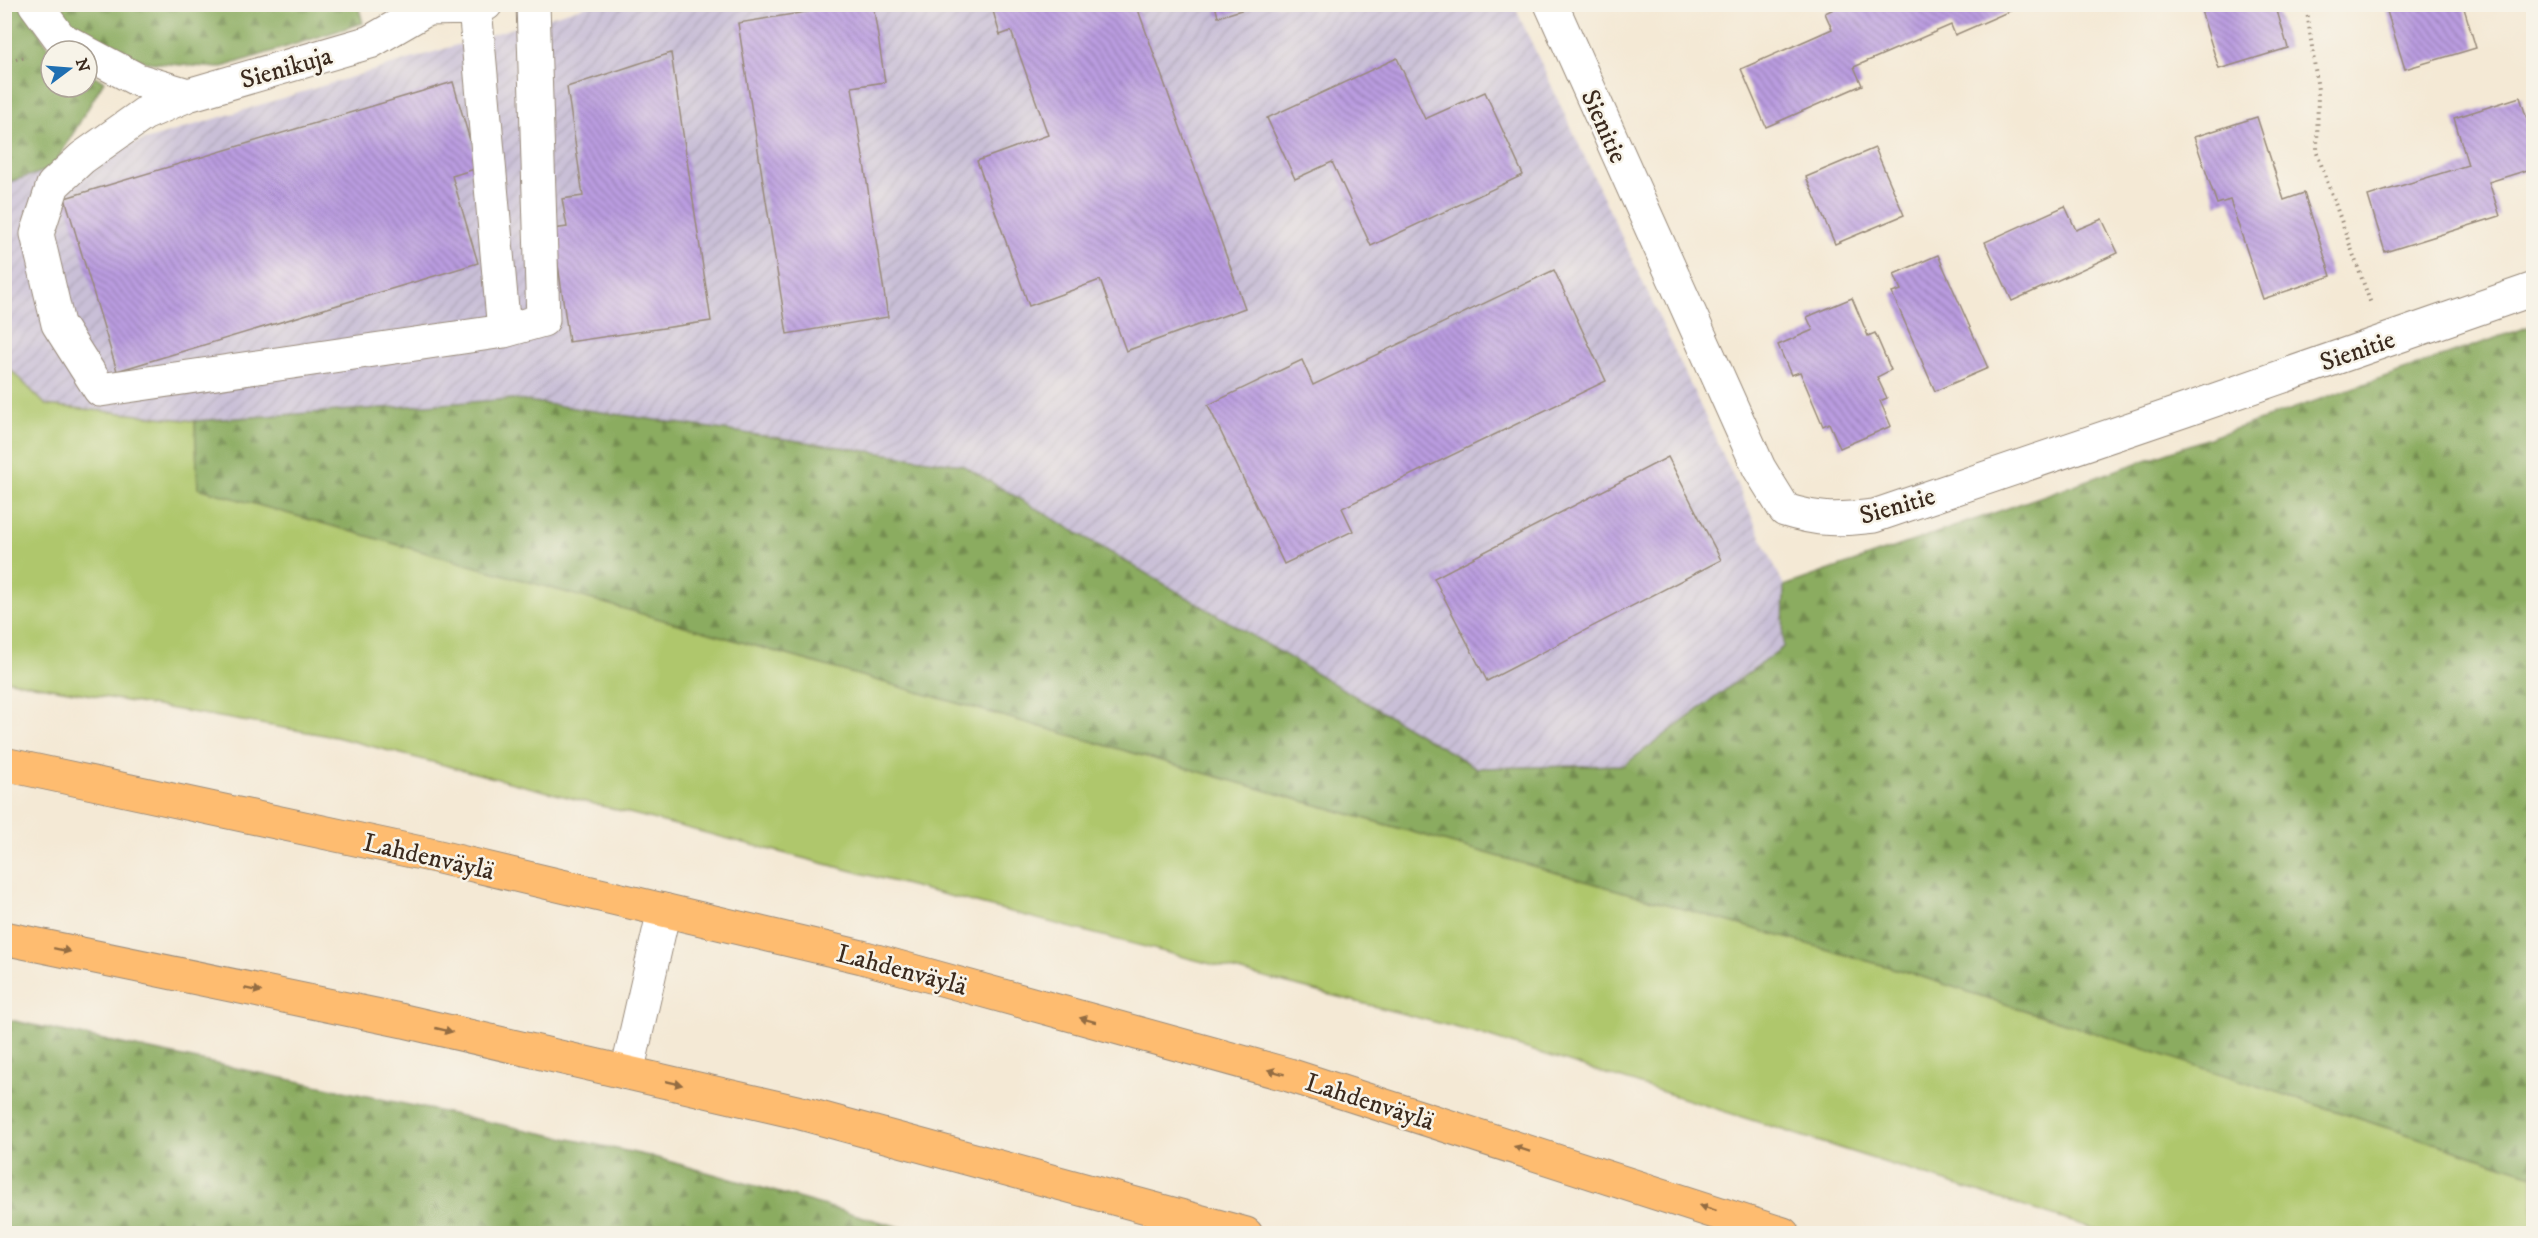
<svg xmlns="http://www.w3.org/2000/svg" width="2538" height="1238" font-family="'IM FELL DW Pica',serif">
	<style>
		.industrial { fill: url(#industrial-furrows) }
		.green { fill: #afc76c; stroke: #757845; stroke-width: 1.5 }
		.forest { fill: url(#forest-firs); stroke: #636b3f; stroke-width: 1.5 }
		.building { fill: url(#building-back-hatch) }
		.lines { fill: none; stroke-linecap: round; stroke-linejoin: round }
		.minor-casing { stroke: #988a7a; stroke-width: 35 }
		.highway-casing { stroke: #988a7a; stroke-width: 35 }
		.path { stroke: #988a7a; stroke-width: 4; stroke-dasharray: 1.5 4.5; stroke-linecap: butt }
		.minor { stroke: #fff; stroke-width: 33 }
		.highway { stroke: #febc70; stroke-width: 33 }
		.oneway { fill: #936c43 }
		.labels { text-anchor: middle; stroke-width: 5; stroke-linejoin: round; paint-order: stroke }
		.street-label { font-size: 26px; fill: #3b2a1e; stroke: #f7f3e8 }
	</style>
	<defs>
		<pattern id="industrial-furrows" width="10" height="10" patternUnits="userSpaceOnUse" patternTransform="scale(1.5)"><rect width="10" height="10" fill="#c9bfd7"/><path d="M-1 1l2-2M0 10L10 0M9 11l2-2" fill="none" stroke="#aea4b8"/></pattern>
		<pattern id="forest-firs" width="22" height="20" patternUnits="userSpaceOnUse" patternTransform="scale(1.5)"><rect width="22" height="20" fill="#8bac60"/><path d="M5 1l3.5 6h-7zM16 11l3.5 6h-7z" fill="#738c4f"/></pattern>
		<pattern id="building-back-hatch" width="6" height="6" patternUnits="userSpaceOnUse" patternTransform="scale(1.5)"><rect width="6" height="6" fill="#ba9ce0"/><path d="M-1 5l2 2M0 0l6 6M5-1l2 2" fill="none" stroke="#987fb5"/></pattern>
	</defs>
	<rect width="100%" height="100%" fill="#f7f3e8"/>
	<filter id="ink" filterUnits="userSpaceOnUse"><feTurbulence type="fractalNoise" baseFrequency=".0167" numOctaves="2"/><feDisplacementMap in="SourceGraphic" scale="12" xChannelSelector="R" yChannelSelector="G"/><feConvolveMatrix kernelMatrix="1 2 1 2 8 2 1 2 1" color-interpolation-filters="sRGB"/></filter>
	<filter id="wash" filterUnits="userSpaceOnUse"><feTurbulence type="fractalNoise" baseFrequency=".008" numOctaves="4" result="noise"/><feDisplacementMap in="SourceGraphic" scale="24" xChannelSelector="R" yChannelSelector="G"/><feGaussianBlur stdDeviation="1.35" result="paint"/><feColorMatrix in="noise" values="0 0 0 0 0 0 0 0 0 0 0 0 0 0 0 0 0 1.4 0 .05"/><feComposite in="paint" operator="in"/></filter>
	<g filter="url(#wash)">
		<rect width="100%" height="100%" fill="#f4e9d5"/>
		<path class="industrial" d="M 589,5 L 1514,5 L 1784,586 L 1783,647 L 1624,765 L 1477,768 L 962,465 L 513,399 L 195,421 L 46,405 L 6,364 L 4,183 Z"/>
		<path class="green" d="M 4,363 L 46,405 L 195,421 L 198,488 L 1910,973 L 2533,1175 L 2533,1233 L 2107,1233 L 1477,1033 L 336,737 L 5,680 Z"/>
		<path class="forest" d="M 5,5 L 21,5 L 51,51 L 51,87 L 87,87 L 87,72 L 104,81 L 52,169 L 5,183 Z
			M 52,5 L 358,5 L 363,23 L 219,68 L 145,62 L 69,28 Z
			M 2533,325 L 2533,1175 L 1910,973 L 198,488 L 195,421 L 513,399 L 962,465 L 1477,768 L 1624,765 L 1783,647 L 1784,586 Z
			M 5,1019 L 654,1157 L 920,1233 L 5,1233 Z"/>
		<g id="blocks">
			<path class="building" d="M 855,4 L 873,4 L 885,82 L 852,87 L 888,317 L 787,334 L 738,23 Z
				M 991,4 L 1136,4 L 1245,308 L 1126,351 L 1100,280 L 1029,306 L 977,161 L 1048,135 L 1011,31 L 1000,35 Z
				M 1844,4 L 2026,4 L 1955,35 L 1951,25 L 1854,67 L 1862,85 L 1766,127 L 1741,69 L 1832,29 L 1825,13 Z
				M 2199,4 L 2275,4 L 2288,48 L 2219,69 Z
				M 1215,5 L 1258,5 L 1218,17 Z
				M 2385,5 L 2463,5 L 2476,48 L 2405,69 Z
				M 671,53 L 711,321 L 569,342 L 553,229 L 567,227 L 562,199 L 583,196 L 567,87 Z
				M 1397,58 L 1425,119 L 1485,92 L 1523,175 L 1371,246 L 1332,162 L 1295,179 L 1267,118 Z
				M 453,82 L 478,168 L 452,176 L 478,263 L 117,371 L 65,198 Z
				M 2520,97 L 2534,141 L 2534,168 L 2489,182 L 2500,216 L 2385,252 L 2368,196 L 2468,165 L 2454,118 Z
				M 2257,117 L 2284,200 L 2304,193 L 2331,276 L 2263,299 L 2230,200 L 2217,204 L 2194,137 Z
				M 1875,148 L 1904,215 L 1835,244 L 1806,177 Z
				M 2065,206 L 2076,230 L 2102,219 L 2118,253 L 2012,301 L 1985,242 Z
				M 1938,255 L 1988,368 L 1935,391 L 1892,293 L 1901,290 L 1894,274 Z
				M 1554,270 L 1606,381 L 1342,508 L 1353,531 L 1284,564 L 1208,405 L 1302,360 L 1313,385 Z
				M 1852,298 L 1868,336 L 1875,333 L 1891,370 L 1877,377 L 1887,398 L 1880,401 L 1891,426 L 1840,448 L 1829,423 L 1823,426 L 1800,372 L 1791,375 L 1778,345 L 1813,330 L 1807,317 Z
				M 1668,457 L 1721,560 L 1487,681 L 1434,578 Z"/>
		</g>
	</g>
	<g filter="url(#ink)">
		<use href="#blocks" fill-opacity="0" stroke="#988a7a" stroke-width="1.5"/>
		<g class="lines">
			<defs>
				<path id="minor" d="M 35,4 L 60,38 L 84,51
					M 1551,4 L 1759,468 L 1785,510 C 1820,521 1838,520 1874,516 L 2183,411 L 2534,289
					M 475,8 L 504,331
					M 87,53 L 138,80 L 188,95 L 370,42 L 427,9 L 475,8 L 486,4
					M 188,95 L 144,114 L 82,158 L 53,185 L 37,234 L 58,324 L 100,390 L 504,331 L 543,320 L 533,4
					M 627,1073 L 664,910"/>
				<path id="highway" d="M 4,764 L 435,856 L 862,957 L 1289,1075 L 1783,1234
					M 4,938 L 404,1021 L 801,1113 L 1246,1234"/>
			</defs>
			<use href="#minor" class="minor-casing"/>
			<use href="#highway" class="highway-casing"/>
			<path class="path" d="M 2306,4 L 2318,90 L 2317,153 L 2371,304
				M 4,61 L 27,57"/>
			<use href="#minor" class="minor"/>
			<use href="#highway" class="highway"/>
		</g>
		<defs><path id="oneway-solid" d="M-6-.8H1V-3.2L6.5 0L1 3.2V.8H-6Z" transform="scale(1.5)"/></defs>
		<g class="oneway">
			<use href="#oneway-solid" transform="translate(62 950) rotate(12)"/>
			<use href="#oneway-solid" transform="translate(253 990) rotate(12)"/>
			<use href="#oneway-solid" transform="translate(1088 1020) rotate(-165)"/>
			<use href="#oneway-solid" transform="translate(444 1030) rotate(13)"/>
			<use href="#oneway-solid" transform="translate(1276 1072) rotate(-165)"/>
			<use href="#oneway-solid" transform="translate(674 1083) rotate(13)"/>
			<use href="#oneway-solid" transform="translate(1522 1149) rotate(-162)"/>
			<use href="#oneway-solid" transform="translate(1708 1208) rotate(-162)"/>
		</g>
	</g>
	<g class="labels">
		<g class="street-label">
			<text transform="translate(286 67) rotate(-16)" y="9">Sienikuja</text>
			<text transform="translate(1605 126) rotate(66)" y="9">Sienitie</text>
			<text transform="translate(2357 350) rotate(-19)" y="9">Sienitie</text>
			<text transform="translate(1897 505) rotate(-16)" y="9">Sienitie</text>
			<text transform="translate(429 856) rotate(13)" y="9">Lahdenväylä</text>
			<text transform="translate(902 969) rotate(15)" y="9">Lahdenväylä</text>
			<text transform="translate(1370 1101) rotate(18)" y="9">Lahdenväylä</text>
		</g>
	</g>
	<rect width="2538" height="1238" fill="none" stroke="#f7f3e8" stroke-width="24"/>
	<g transform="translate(69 69) rotate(74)"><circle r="28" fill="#f7f3e8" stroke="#aca397" stroke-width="1.5"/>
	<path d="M0-4.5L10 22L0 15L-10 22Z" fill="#1f6fb2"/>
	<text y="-9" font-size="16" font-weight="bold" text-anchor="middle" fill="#3b2a1e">N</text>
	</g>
</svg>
